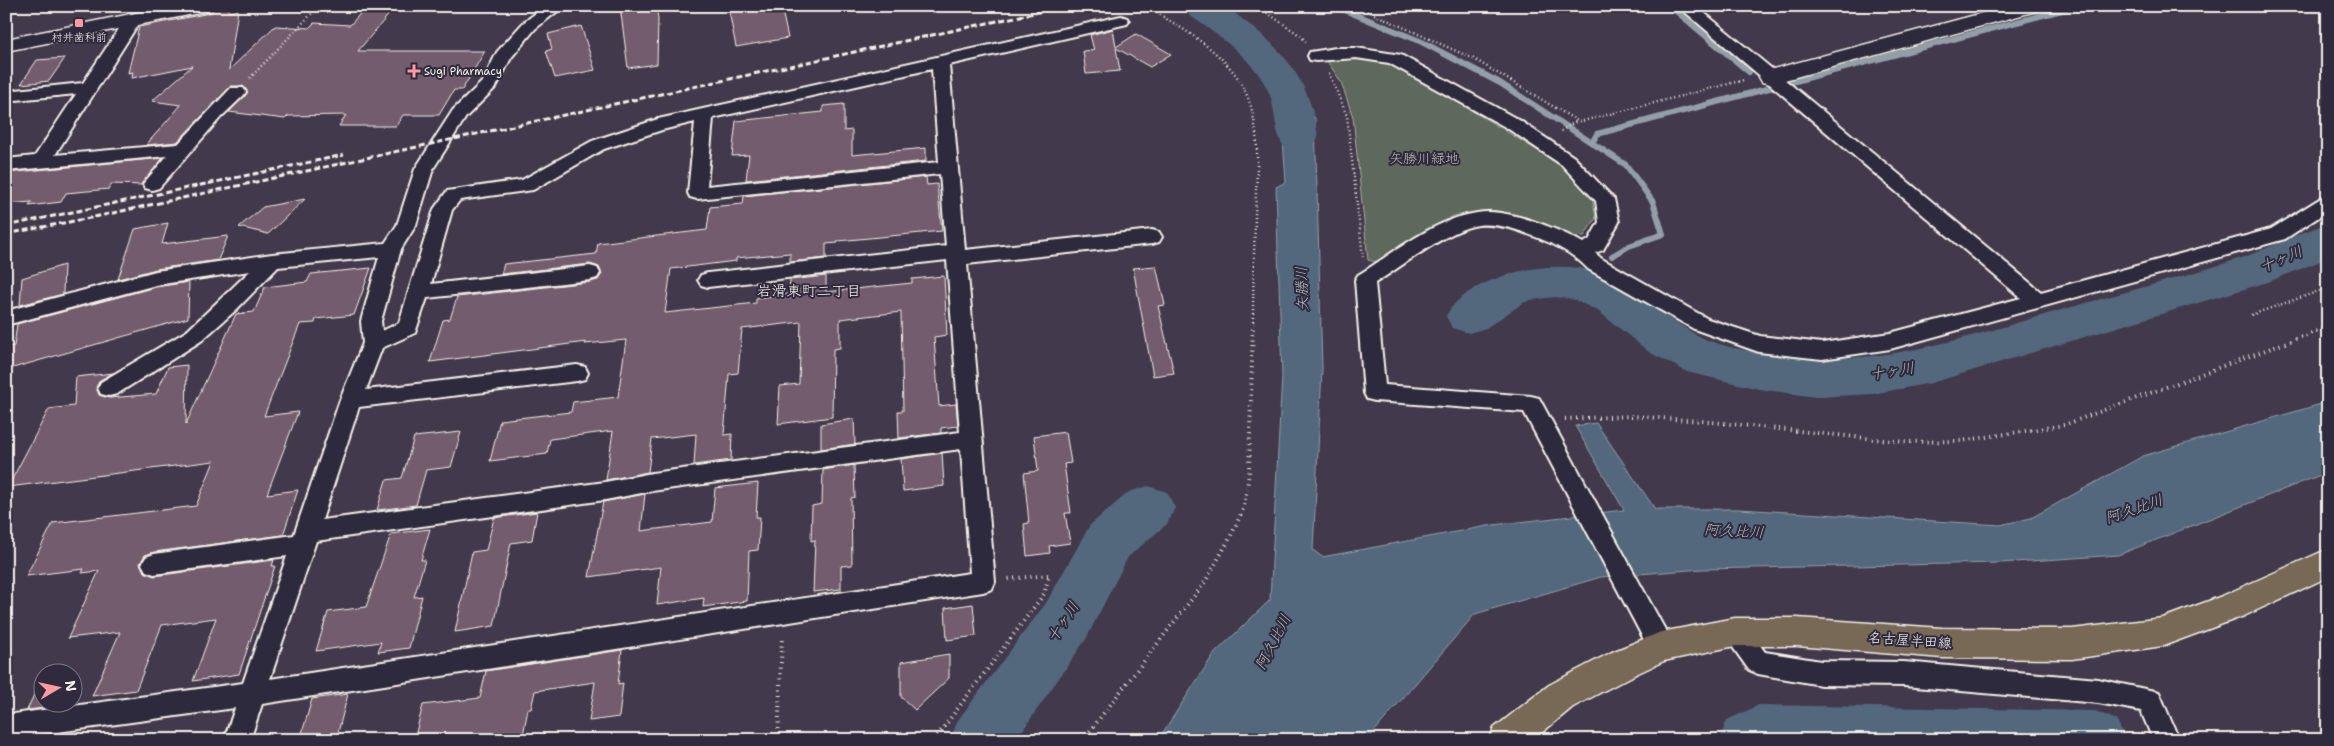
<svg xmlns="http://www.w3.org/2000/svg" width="2334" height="746" font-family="'Shantell Sans','Klee One',sans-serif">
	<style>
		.green { fill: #5e685b; stroke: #a9aca2 }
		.water { fill: #52687d; stroke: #939fa8 }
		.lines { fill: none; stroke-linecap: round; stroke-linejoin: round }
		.stream { stroke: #939fa8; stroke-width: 6 }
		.river { fill: #52687d; fill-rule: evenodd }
		.building { fill: #735b6e; stroke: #f4f1e8 }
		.street-casing { stroke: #f4f1e8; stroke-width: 4 }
		.secondary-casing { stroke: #f4f1e8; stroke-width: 3 }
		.primary-casing { stroke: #f4f1e8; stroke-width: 3 }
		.path-far1 { stroke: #f4f1e8; stroke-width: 2.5; stroke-dasharray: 1 3; stroke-linecap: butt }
		.path { stroke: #f4f1e8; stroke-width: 4; stroke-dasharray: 1 4.5; stroke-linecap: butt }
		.street { fill: #2f2a3d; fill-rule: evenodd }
		.secondary { fill: #2f2a3d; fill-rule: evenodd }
		.primary { fill: #776954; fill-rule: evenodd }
		.rail { stroke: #f4f1e8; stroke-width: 3; stroke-dasharray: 6 3; stroke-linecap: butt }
		.poi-dot { fill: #ff9aa2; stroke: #2f2a3d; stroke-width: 2 }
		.labels { text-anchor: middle; stroke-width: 4; stroke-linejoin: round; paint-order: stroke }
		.far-poi-label { font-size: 11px; fill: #f4f1e8; stroke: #2f2a3d }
		.park-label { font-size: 14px; fill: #b8bab0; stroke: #2f2a3d }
		.street-label { font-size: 14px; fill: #f4f1e8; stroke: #2f2a3d }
		.water-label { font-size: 15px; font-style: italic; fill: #b3babd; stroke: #2f2a3d }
		.neighbourhood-label { font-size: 15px; fill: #f4f1e8; stroke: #2f2a3d }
	</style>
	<rect width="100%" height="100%" fill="#43394c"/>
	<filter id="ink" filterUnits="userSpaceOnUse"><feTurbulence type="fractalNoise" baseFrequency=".02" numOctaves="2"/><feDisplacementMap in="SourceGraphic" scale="10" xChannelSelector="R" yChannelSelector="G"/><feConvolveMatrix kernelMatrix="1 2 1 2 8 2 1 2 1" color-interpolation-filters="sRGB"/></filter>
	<g filter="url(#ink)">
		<path class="green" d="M 1338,55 L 1392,62 L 1558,163 L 1592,197 L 1596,218 L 1584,236 L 1573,237 L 1532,221 L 1490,210 L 1453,216 L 1376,262 L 1368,260 L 1353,117 L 1341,82 L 1325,58 Z"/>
		<path class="water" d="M 1278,69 L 1315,118 L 1322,369 L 1313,550 L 1322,557 L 1493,525 L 1624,510 L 1575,426 L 1596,423 L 1655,509 L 1739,509 L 2000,525 L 2031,518 L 2143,456 L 2328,402 L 2328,472 L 2118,555 L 2000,563 L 1702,569 L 1601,577 L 1475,614 L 1367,740 L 1158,740 L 1214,654 L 1270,600 L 1282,376 L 1276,187 L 1286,182 Z"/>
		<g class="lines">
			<path class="stream" d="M 1335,6 L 1422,42 L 1500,83 L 1626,165 L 1653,202 L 1663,234 L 1629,246 L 1612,256
				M 1670,6 L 1749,72
				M 1592,143 L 1597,134 L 2077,6"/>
			<path class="river" d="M 1183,6 C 1194,6 1216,3 1225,6 C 1232,9 1240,18 1246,22 C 1288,53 1312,87 1318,138 L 1312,147 L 1298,151 L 1284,147 C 1274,132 1276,113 1270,95 C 1256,59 1218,36 1188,14 Z
				M 2328,224 L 2328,258 L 2268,282 L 1931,383 L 1873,394 L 1816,397 L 1759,389 L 1687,372 L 1649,352 L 1598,311 L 1575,300 L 1555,297 L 1531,300 L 1523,303 L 1486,328 L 1469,333 L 1452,328 L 1446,316 C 1457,295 1484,282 1506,275 C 1548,262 1596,263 1633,289 C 1660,308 1684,333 1716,343 C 1739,351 1766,353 1790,356 C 1883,367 1970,336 2058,311 C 2117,294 2177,279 2235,260 C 2267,250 2296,233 2328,224 Z
				M 1148,486 L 1167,492 L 1175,508 L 1167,524 L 1128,557 L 1086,639 L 1016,740 L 950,740 L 958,720 L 1046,603 L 1090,525 L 1129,492 Z
				M 1759,705 L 2095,711 L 2117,720 L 2125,740 L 1719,740 L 1727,720 Z"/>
		</g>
		<path class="building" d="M 216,6 L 228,6 L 229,12 L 238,10 L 229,70 L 275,26 L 309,28 L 314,23 L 350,25 L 367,6 L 396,6 L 358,51 L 485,51 L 462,90 L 454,90 L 439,115 L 403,115 L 396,126 L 339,126 L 346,115 L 288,116 L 285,119 L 229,112 L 248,92 L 243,86 L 231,86 L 177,142 L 146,145 L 181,105 L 152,101 L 192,66 L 132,78 L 133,72 L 128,73 L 139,27 L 205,14 L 212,12 Z
			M 620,6 L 656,6 L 658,19 L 657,64 L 628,68 Z
			M 728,6 L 781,6 L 788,38 L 736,47 Z
			M 581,26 L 595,70 L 555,78 L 546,51 L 552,49 L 548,34 Z
			M 1113,29 L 1116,47 L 1136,34 L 1171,54 L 1150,67 L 1116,48 L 1120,71 L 1086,74 L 1083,51 L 1094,50 L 1090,35 Z
			M 65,58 L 49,81 L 21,84 L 37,60 Z
			M 844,104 L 844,131 L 852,130 L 852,155 L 926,148 L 926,161 L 746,180 L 749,155 L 732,156 L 736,121 L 823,112 L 823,106 Z
			M 163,158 L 142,185 L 111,184 L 109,189 L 66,193 L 61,202 L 29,206 L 32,202 L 6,204 L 6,173 Z
			M 926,177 L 927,185 L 937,184 L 942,231 L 838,241 L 838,243 L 826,244 L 826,258 L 790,262 L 790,253 L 736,258 L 736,261 L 671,269 L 665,313 L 756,303 L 756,298 L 789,294 L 790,280 L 826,276 L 826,292 L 912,283 L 912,279 L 944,276 L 947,335 L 934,337 L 939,406 L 956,404 L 958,426 L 941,428 L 941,433 L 899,438 L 898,411 L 903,411 L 901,312 L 840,319 L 840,348 L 833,349 L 832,417 L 778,424 L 780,386 L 799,384 L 801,322 L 742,329 L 738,373 L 729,374 L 724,435 L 732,434 L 731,460 L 694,465 L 696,434 L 652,439 L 648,472 L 606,480 L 613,431 L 550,439 L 547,454 L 490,461 L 500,420 L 571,412 L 573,402 L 618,397 L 626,340 L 585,344 L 586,342 L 430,362 L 443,320 L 450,319 L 457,297 L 590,282 L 598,280 L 602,274 L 599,267 L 590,264 L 501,274 L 504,264 L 596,254 L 598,243 L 707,230 L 710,207 L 743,204 L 744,196 Z
			M 305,199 L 268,234 L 239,227 L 263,207 Z
			M 168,223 L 162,244 L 228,236 L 218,260 L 156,269 L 118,279 L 135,229 Z
			M 64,265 L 63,294 L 20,305 L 22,278 Z
			M 1156,266 L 1165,305 L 1158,306 L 1174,373 L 1153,376 L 1133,268 Z
			M 371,268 L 354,315 L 316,319 L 315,323 L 300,324 L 264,416 L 298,412 L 267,494 L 298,490 L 283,535 L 154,552 L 145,555 L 140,563 L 144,572 L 154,576 L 274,560 L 272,566 L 275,566 L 239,674 L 193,681 L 216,618 L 162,625 L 136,690 L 92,696 L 120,632 L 68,638 L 99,571 L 82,573 L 84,569 L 26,576 L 53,523 L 196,506 L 214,461 L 8,487 L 49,409 L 74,406 L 76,377 L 113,373 L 100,380 L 96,387 L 99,395 L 109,398 L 156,394 L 168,367 L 187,365 L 186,424 L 236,314 L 254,312 L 265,287 L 307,282 L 311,274 Z
			M 189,282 L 188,318 L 6,370 L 6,347 L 14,346 L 17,324 L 156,287 Z
			M 854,419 L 855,444 L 821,449 L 821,424 Z
			M 461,432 L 451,467 L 426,470 L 416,505 L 377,510 L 386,480 L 402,478 L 414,437 Z
			M 1066,432 L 1071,463 L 1064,464 L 1071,513 L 1065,513 L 1070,543 L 1049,546 L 1050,553 L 1027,556 L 1024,524 L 1029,523 L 1024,473 L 1038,471 L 1034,436 Z
			M 942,453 L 944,486 L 903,491 L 901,459 Z
			M 854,465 L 855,497 L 851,498 L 852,565 L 841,566 L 841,589 L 813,592 L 815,540 L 811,541 L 812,506 L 822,504 L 823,470 Z
			M 758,483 L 756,517 L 760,517 L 758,550 L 749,551 L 747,601 L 703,607 L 704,598 L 657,605 L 661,567 L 589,577 L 603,502 L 645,494 L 641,531 L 712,522 L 715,488 Z
			M 537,512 L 532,540 L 511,543 L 494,626 L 455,632 L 472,552 L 486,550 L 494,518 Z
			M 430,529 L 421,560 L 425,560 L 414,597 L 422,596 L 409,648 L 378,652 L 381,642 L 316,651 L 328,612 L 366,607 L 391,534 Z
			M 973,604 L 976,636 L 947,640 L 945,608 Z
			M 622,650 L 618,684 L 623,683 L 619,717 L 589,721 L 595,682 L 535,691 L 531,709 L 528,709 L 522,740 L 414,740 L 423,705 L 480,698 L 486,671 Z
			M 949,654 L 949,678 L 915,710 L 901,697 L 901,662 Z
			M 42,677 L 42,704 L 52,704 L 53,707 L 27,710 Z
			M 348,694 L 336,740 L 300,740 L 312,699 Z
			M 57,734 L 58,740 L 14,740 Z"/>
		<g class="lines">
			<defs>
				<path id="street" d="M 545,6 L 564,6 L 535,29 L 511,58 L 496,87 L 466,117 L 433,169 L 416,225 L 401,249 L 381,321 L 382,331 L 399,323 L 434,209 L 447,191 L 522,180 L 592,141 L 658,119 L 1121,16 L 1127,18 L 1129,21 L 1127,24 L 949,65 L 965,250 L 1152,230 L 1159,232 L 1162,237 L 1159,242 L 1152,244 L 967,264 L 995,582 L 992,589 L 983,592 L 262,704 L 250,740 L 224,740 L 235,708 L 6,739 L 6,715 L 243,683 L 287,556 L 154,574 L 146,571 L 142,564 L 146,557 L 154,554 L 294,535 L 340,400 L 363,343 L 361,321 L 379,257 L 278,267 L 237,309 L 201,341 L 117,394 L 109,396 L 101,394 L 98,388 L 101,382 L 187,331 L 250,271 L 156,285 L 6,325 L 6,311 L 156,271 L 272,254 L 385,243 L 397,225 L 415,169 L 453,110 L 483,81 L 497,52 L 523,23 ZM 932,69 L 939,162 L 707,186 L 713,118 ZM 695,122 L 688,193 L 690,197 L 697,199 L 940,174 L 946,246 L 708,273 L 701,275 L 698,280 L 701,285 L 708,287 L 947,260 L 960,432 L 652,473 L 605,482 L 322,520 L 359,407 L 577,381 L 585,379 L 588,373 L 585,367 L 577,365 L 366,390 L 382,348 L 415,333 L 427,298 L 590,280 L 597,278 L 600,273 L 597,268 L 590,266 L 431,284 L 452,210 L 460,200 L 533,190 L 604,149 L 662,130 ZM 961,449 L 970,573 L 270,679 L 316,541 L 605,500 L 652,491 Z
					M 1678,6 L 1696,6 L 2041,292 L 2271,229 L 2321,198 L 2328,196 L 2328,211 L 2285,239 L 1890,349 L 1822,359 L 1759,352 L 1694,329 L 1588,269 C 1572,252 1554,244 1533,236 C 1516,229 1497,223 1478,225 C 1449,229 1401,267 1375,283 L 1385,385 L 1531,396 L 1539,398 L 1670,639 L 1674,647 L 1670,655 L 1661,658 L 1652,655 L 1524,412 L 1375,401 L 1367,399 L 1364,393 L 1355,280 L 1358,275 C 1394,253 1434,219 1477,213 C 1494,210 1513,215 1530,220 C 1548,226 1566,233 1583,243 L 1589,240 L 1599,222 L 1596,201 L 1562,165 L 1507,128 L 1389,63 L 1356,58 L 1316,61 L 1310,60 L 1308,56 L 1310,52 L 1336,48 L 1356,48 L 1401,55 L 1519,120 L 1574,157 L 1614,199 L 1619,222 L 1603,250 L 1595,253 L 1602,259 L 1708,319 L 1760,336 L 1822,343 L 1890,333 L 2021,298 Z
					M 132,16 L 138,18 L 140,21 L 55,155 L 178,144 L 231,88 L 243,88 L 246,92 L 243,96 L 221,117 L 159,188 L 152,190 L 145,188 L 143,184 L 167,156 L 6,171 L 6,159 L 35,156 L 76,94 L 6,101 L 6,91 L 83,83 L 126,18 Z
					M 1735,621 L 1744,624 L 1765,652 L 1821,661 L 1904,662 L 2098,679 L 2159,692 L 2179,740 L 2153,740 L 2141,711 L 2098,703 L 1904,686 L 1821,685 L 1758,674 L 1749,670 L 1722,632 L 1726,624 Z"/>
				<path id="secondary" d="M 171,6 L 214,6 L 211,10 L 204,12 L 6,51 L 6,39 Z
					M 2009,6 L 2043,6 L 2040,10 L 1770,84 L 1762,82 L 1759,77 L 1762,72 Z"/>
				<path id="primary" d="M 2328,549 L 2328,577 L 2244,616 L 2163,646 L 2072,659 L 1942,658 L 1797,646 L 1735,646 L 1664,661 L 1636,674 L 1573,707 L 1533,740 L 1489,740 L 1494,728 L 1549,685 L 1612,652 L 1661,632 L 1735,618 L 1797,618 L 1942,628 L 2072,629 L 2163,618 L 2222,596 Z"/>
			</defs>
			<use href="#street" class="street-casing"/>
			<use href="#secondary" class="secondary-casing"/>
			<use href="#primary" class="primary-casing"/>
			<path class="path-far1" d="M 1146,6 C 1176,25 1208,42 1231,69 C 1266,110 1256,169 1255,219 C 1254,254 1253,290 1253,325
				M 1257,6 L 1301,36 L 1306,42
				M 1356,6 L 1474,59 L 1579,122 L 1744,80
				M 1329,73 L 1347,116 L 1363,257
				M 250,78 L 319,6
				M 1561,131 L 1577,121
				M 2251,315 L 2328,288"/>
			<path class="path" d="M 1565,419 L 1632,416 L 1702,421 L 1904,442 L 1961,441 L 2064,425 L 2328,327
				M 778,740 L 782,636
				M 934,740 L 1044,594 L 1049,575 L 1008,579
				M 1083,740 L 1205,582 L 1230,538 L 1244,507 L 1249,474 L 1253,324"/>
			<use href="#street" class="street"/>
			<use href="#secondary" class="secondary"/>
			<use href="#primary" class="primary"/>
			<path class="rail" d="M 6,226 L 344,155
				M 6,234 L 90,218 L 1066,6"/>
		</g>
	</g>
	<g class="poi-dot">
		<rect x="74" y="18" width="10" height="10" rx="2.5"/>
		<path d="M411.5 63.5h5v5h5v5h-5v5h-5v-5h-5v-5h5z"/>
	</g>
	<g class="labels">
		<g class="far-poi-label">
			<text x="79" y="41">村井歯科前</text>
			<text x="424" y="75" text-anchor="start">Sugi Pharmacy</text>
		</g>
		<g class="park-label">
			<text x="1424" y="163">矢勝川緑地</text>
		</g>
		<g class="street-label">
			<text transform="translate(1910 640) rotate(4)" y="5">名古屋半田線</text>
		</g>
		<g class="water-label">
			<text transform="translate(2281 259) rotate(-23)" y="5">十ヶ川</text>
			<text transform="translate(1302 289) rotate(-92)" y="5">矢勝川</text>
			<text transform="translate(1892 371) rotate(-9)" y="5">十ヶ川</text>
			<text transform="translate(2134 509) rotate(-19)" y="5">阿久比川</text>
			<text transform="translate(1734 531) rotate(3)" y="5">阿久比川</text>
			<text transform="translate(1063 622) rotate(-57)" y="5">十ヶ川</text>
			<text transform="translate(1273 642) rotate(-63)" y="5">阿久比川</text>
		</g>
		<g class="neighbourhood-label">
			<text x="809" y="296">岩滑東町二丁目</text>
		</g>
	</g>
	<rect width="2334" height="746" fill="none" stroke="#2f2a3d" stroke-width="25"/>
	<rect x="12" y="12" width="2309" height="721" fill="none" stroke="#f4f1e8" stroke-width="2" filter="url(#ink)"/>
	<g transform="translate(58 688) rotate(81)"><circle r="24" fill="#2f2a3d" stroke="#7e7a81"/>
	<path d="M0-4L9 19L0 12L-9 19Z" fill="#ff9aa2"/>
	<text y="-8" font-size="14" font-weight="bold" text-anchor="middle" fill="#f4f1e8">N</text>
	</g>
</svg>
